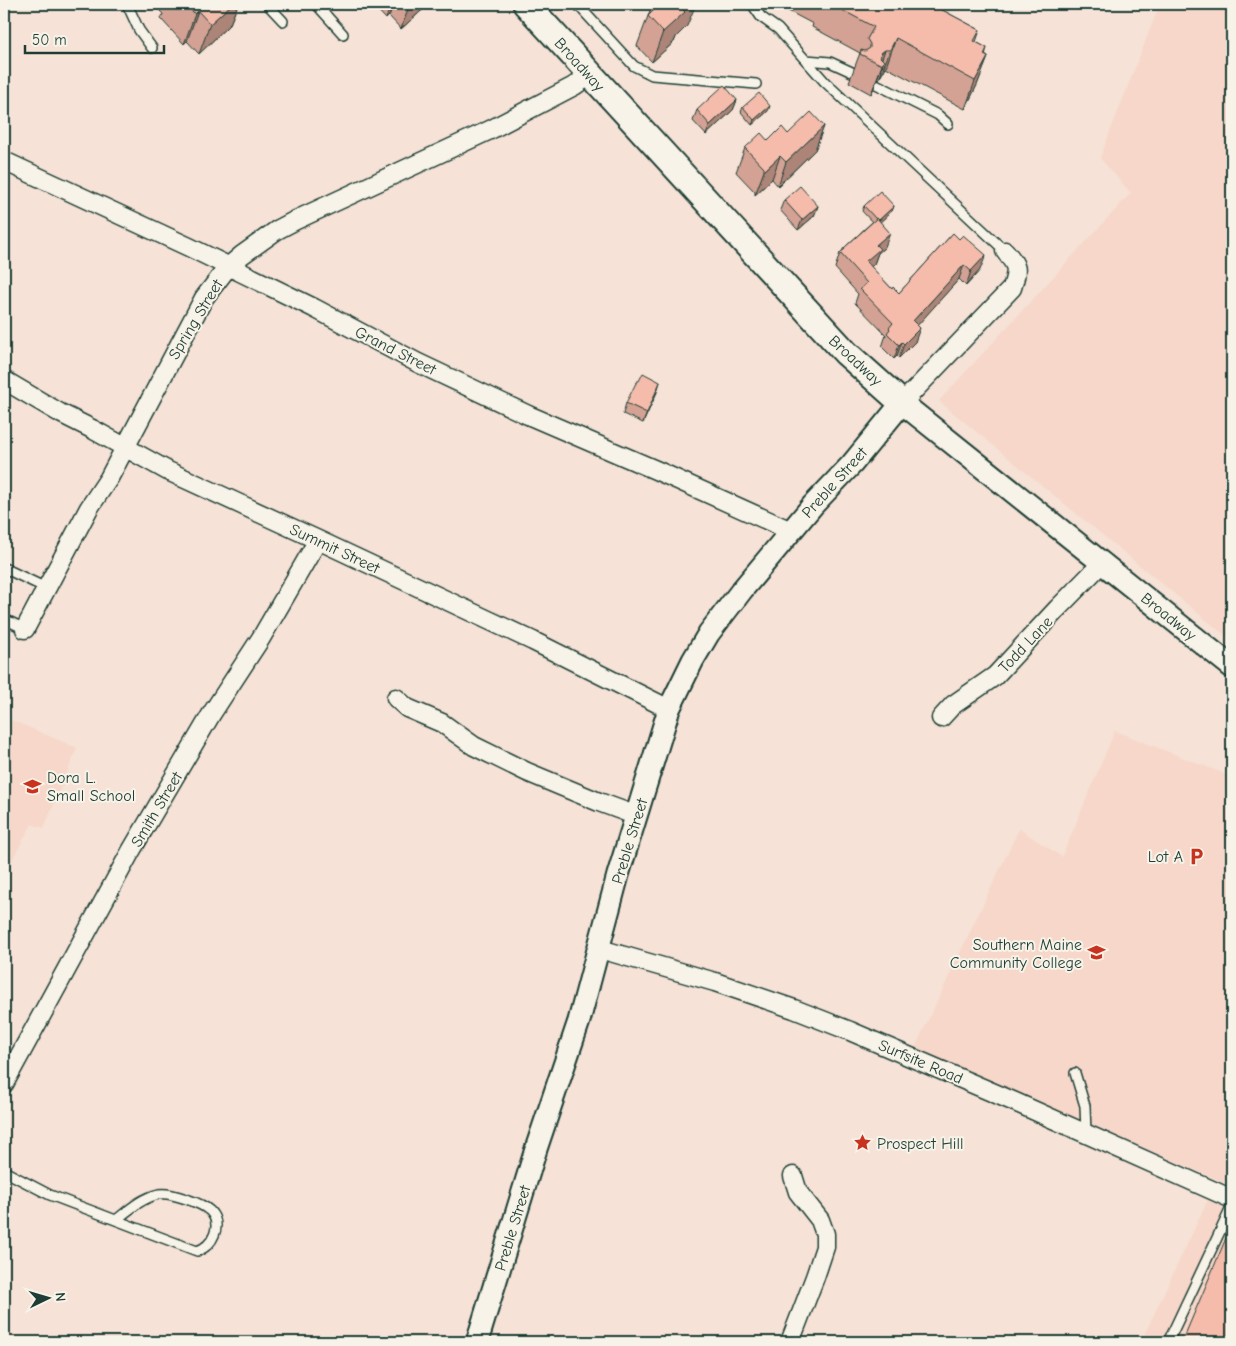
<svg xmlns="http://www.w3.org/2000/svg" width="1236" height="1346" font-family="'Comic Neue',sans-serif">
	<style>
		.built { fill: #f6d7c9 }
		.lines { fill: none; stroke-linecap: round; stroke-linejoin: round }
		.service-casing { stroke: #1f3d34; stroke-width: 12 }
		.minor-casing { stroke: #1f3d34; stroke-width: 21 }
		.tertiary-casing { stroke: #1f3d34; stroke-width: 25 }
		.secondary-casing { stroke: #1f3d34; stroke-width: 29 }
		.service { stroke: #f7f3e8; stroke-width: 9 }
		.minor { stroke: #f7f3e8; stroke-width: 18 }
		.tertiary { stroke: #f7f3e8; stroke-width: 21 }
		.secondary { stroke: #f7f3e8; stroke-width: 25 }
		.wall { fill: #d3a294; stroke: #1f3d34 }
		.shaded-wall { fill: #ac8478; stroke: #1f3d34 }
		.building { fill: #f5bcac; stroke: #1f3d34 }
		.labels { text-anchor: middle; stroke-width: 4; stroke-linejoin: round; paint-order: stroke }
		.street-label { font-size: 16px; fill: #1f3d34; stroke: #f7f3e8 }
		.poi-label { font-size: 16px; fill: #1f3d34; stroke: #f7f3e8; text-anchor: start }
	</style>
	<rect width="100%" height="100%" fill="#f6e2d6"/>
	<filter id="ink" filterUnits="userSpaceOnUse"><feTurbulence type="fractalNoise" baseFrequency=".02" numOctaves="2"/><feDisplacementMap in="SourceGraphic" scale="10" xChannelSelector="R" yChannelSelector="G"/><feConvolveMatrix kernelMatrix="1 2 1 2 8 2 1 2 1" color-interpolation-filters="sRGB"/></filter>
	<g filter="url(#ink)">
		<path class="built" d="M 1160,4 L 1232,4 L 1232,641 L 939,401 L 1131,193 L 1100,158 Z
			M 4,717 L 77,748 L 44,828 L 32,824 L 4,874 Z
			M 1115,731 L 1232,777 L 1232,1186 L 915,1048 L 1019,829 L 1062,857 Z
			M 1208,1200 L 1232,1211 L 1232,1342 L 1141,1342 Z"/>
		<g class="lines">
			<defs>
				<path id="service" d="M 127,4 L 139,30 L 152,48
					M 267,4 L 283,21
					M 316,4 L 343,34
					M 577,4 L 634,66 L 652,75 L 756,84
					M 752,4 L 761,17 L 778,29 L 825,82 L 1005,251
					M 806,60 L 830,62 L 854,73
					M 876,84 L 938,115 L 948,124
					M 4,568 L 46,588
					M 4,619 L 25,629
					M 1075,1073 L 1085,1106 L 1086,1133
					M 4,1171 L 50,1195 L 197,1251 C 213,1246 223,1225 210,1211 C 202,1203 170,1192 159,1194 C 142,1198 130,1209 116,1220
					M 1168,1342 L 1232,1206"/>
				<path id="minor" d="M 4,161 L 189,247 L 314,308 L 418,363 L 528,415 L 658,471 L 791,531
					M 4,380 L 60,413 L 92,429 L 168,471 L 318,540 L 533,641 L 669,709
					M 902,403 L 1012,288 C 1018,268 1018,267 1005,251
					M 25,629 L 89,508 L 109,478 L 204,298 L 228,267 L 242,255 L 277,230 L 296,220 L 490,130 L 574,86 L 590,75
					M 396,698 L 407,708 L 442,723 L 474,746 L 527,772 L 599,802 L 637,816
					M 941,718 L 953,705 L 995,676 L 1058,608 L 1103,562
					M 600,949 L 715,982 L 794,1009 L 850,1031 L 1015,1102 L 1232,1199
					M 4,1084 L 131,851 L 212,713 L 261,638 L 318,540
					M 790,1342 L 815,1277 L 825,1247 L 825,1234 L 820,1220 L 798,1192 L 793,1176"/>
				<path id="tertiary" d="M 477,1342 L 536,1149 L 579,1021 L 618,875 L 669,709 L 693,660 L 709,633 L 742,590 L 813,505 L 852,464 L 902,403 L 1232,667"/>
				<path id="secondary" d="M 526,4 L 846,353 L 902,403"/>
			</defs>
			<use href="#service" class="service-casing"/>
			<use href="#minor" class="minor-casing"/>
			<use href="#tertiary" class="tertiary-casing"/>
			<use href="#secondary" class="secondary-casing"/>
			<use href="#service" class="service"/>
			<use href="#minor" class="minor"/>
			<use href="#tertiary" class="tertiary"/>
			<use href="#secondary" class="secondary"/>
		</g>
		<path class="wall" d="M 153,4 L 238,4 L 230,24 L 199,54 L 187,41 L 184,44 L 161,19 L 163,14 Z
			M 372,4 L 429,4 L 401,29 L 389,16 L 386,19 Z
			M 777,4 L 931,4 L 980,30 L 976,42 L 987,48 L 985,55 L 988,57 L 977,85 L 965,109 L 886,67 L 879,79 L 878,78 L 871,94 L 849,82 L 860,53 L 812,27 L 813,24 L 777,5 Z
			M 651,8 L 687,26 L 676,37 L 674,42 L 652,62 L 637,46 Z
			M 737,100 L 733,110 L 706,135 L 693,121 L 697,110 Z
			M 743,107 L 768,111 L 752,125 L 741,112 Z
			M 824,126 L 815,150 L 778,186 L 772,179 L 755,195 L 755,192 L 736,172 L 745,148 L 788,134 Z
			M 784,200 L 818,206 L 814,216 L 798,230 L 780,210 Z
			M 864,206 L 894,206 L 892,211 L 880,222 L 885,247 L 878,253 L 874,264 L 871,267 L 892,289 L 899,293 L 953,233 L 980,270 L 966,286 L 959,279 L 917,325 L 915,342 L 899,358 L 897,356 L 894,359 L 882,347 L 886,335 L 855,303 L 858,294 L 835,268 L 840,253 L 842,251 L 844,248 L 872,222 L 862,211 Z
			M 657,392 L 643,423 L 623,414 L 626,403 Z"/>
		<path class="shaded-wall" d="M 232,4 L 238,4 L 230,24 L 199,54 L 210,24 Z
			M 391,4 L 394,4 L 389,16 L 386,19 Z
			M 410,4 L 429,4 L 401,29 Z
			M 690,4 L 696,4 L 687,26 L 676,37 L 674,42 L 652,62 L 663,32 Z
			M 198,11 L 187,41 L 184,44 L 195,14 Z
			M 896,38 L 886,67 L 879,79 L 890,50 Z
			M 885,50 L 880,64 L 877,63 L 881,53 Z
			M 988,57 L 977,85 L 965,109 L 975,81 Z
			M 884,61 L 873,90 L 871,94 L 882,65 Z
			M 737,100 L 733,110 L 706,135 L 710,125 Z
			M 770,106 L 768,111 L 752,125 L 754,120 Z
			M 824,126 L 815,150 L 778,186 L 786,162 Z
			M 780,156 L 772,179 L 755,195 L 764,171 Z
			M 818,206 L 814,216 L 798,230 L 802,220 Z
			M 894,206 L 892,211 L 876,226 L 878,221 Z
			M 890,233 L 885,247 L 878,253 L 874,264 L 861,276 L 866,261 L 876,245 Z
			M 986,255 L 980,270 L 966,286 L 971,271 Z
			M 964,265 L 959,279 L 908,336 L 913,321 Z
			M 920,328 L 915,342 L 899,358 L 904,344 Z
			M 902,342 L 897,356 L 894,359 L 899,345 Z
			M 660,382 L 657,392 L 643,423 L 647,413 Z"/>
		<path class="building" d="M 185,4 L 232,4 L 210,24 L 198,11 L 195,14 Z
			M 656,4 L 690,4 L 683,10 L 685,12 L 663,32 L 648,16 L 654,10 L 651,8 Z
			M 831,4 L 931,4 L 980,30 L 974,41 L 987,48 L 984,55 L 988,57 L 975,81 L 896,38 L 890,50 L 885,50 L 881,53 L 880,57 L 884,61 L 882,65 L 860,54 L 861,50 L 865,51 L 870,48 L 870,44 L 867,39 L 874,27 Z
			M 724,85 L 737,100 L 710,125 L 697,110 Z
			M 759,93 L 770,106 L 754,120 L 743,107 Z
			M 811,112 L 824,126 L 786,162 L 780,156 L 764,171 L 764,168 L 745,148 L 761,133 L 768,141 L 782,127 L 788,134 Z
			M 800,186 L 818,206 L 802,220 L 784,200 Z
			M 880,191 L 894,206 L 879,220 L 877,218 L 876,219 L 864,206 Z
			M 877,218 L 890,233 L 876,245 L 880,249 L 866,261 L 892,289 L 893,287 L 899,293 L 953,233 L 959,239 L 963,235 L 986,255 L 971,271 L 964,265 L 913,321 L 920,328 L 904,344 L 902,342 L 899,345 L 887,333 L 890,329 L 889,328 L 893,323 L 860,289 L 867,283 L 840,253 L 845,249 L 844,248 Z
			M 643,373 L 660,382 L 647,413 L 626,403 L 637,381 L 639,381 Z
			M 1232,1224 L 1232,1342 L 1182,1342 Z"/>
	</g>
	<defs>
		<symbol id="school-bare" viewBox="-9 -9 18 18"><path d="M0-5L7-2L0 1L-7-2ZM-4 1L0 2.5L4 1V4Q0 6-4 4Z" fill="#c8321e" stroke="#f7f3e8" stroke-width="2.5" paint-order="stroke"/></symbol>
		<symbol id="parking-bare" viewBox="-9 -9 18 18"><path d="M-3.5-5.5H1a3.5 3.5 0 0 1 0 7H-1V5.5H-3.5ZM-1-3.4V-.6H.8a1.4 1.4 0 0 0 0-2.8Z" fill="#c8321e" stroke="#f7f3e8" stroke-width="2.5" paint-order="stroke"/></symbol>
		<symbol id="university-bare" viewBox="-9 -9 18 18"><path d="M0-5L7-2L0 1L-7-2ZM-4 1L0 2.5L4 1V4Q0 6-4 4Z" fill="#c8321e" stroke="#f7f3e8" stroke-width="2.5" paint-order="stroke"/></symbol>
		<symbol id="sight-bare" viewBox="-9 -9 18 18"><path d="M0-6L1.8-2.2L6-1.7L2.9 1.2L3.7 5.4L0 3.3L-3.7 5.4L-2.9 1.2L-6-1.7L-1.8-2.2Z" fill="#c8321e" stroke="#f7f3e8" stroke-width="2.5" paint-order="stroke"/></symbol>
	</defs>
	<g fill-rule="evenodd">
		<use href="#school-bare" x="20" y="774" width="25" height="25"/>
		<use href="#parking-bare" x="1184" y="844" width="25" height="25"/>
		<use href="#university-bare" x="1084" y="940" width="25" height="25"/>
		<use href="#sight-bare" x="850" y="1130" width="25" height="25"/>
	</g>
	<g class="labels">
		<g class="street-label">
			<text transform="translate(580 64) rotate(48)" y="6">Broadway</text>
			<text transform="translate(195 319) rotate(-59)" y="6">Spring Street</text>
			<text transform="translate(396 350) rotate(27)" y="6">Grand Street</text>
			<text transform="translate(856 360) rotate(43)" y="6">Broadway</text>
			<text transform="translate(834 482) rotate(-48)" y="6">Preble Street</text>
			<text transform="translate(335 548) rotate(25)" y="6">Summit Street</text>
			<text transform="translate(1169 616) rotate(39)" y="6">Broadway</text>
			<text transform="translate(1025 644) rotate(-47)" y="6">Todd Lane</text>
			<text transform="translate(156 809) rotate(-59)" y="6">Smith Street</text>
			<text transform="translate(629 841) rotate(-73)" y="6">Preble Street</text>
			<text transform="translate(921 1061) rotate(23)" y="6">Surfsite Road</text>
			<text transform="translate(512 1228) rotate(-73)" y="6">Preble Street</text>
		</g>
		<g class="poi-label">
			<text x="47" y="783">Dora L.<tspan x="47" dy="18">Small School</tspan></text>
			<text x="1183" y="862" text-anchor="end">Lot A</text>
			<text x="1082" y="950" text-anchor="end">Southern Maine<tspan x="1082" dy="18">Community College</tspan></text>
			<text x="877" y="1149">Prospect Hill</text>
		</g>
	</g>
	<rect width="1236" height="1346" fill="none" stroke="#f7f3e8" stroke-width="20"/>
	<rect x="10" y="10" width="1216" height="1326" fill="none" stroke="#1f3d34" stroke-width="2" filter="url(#ink)"/>
	<g transform="translate(48 1298) rotate(85)" stroke="#f7f3e8" stroke-width="4" paint-order="stroke">
	<path d="M0-4L9 19L0 12L-9 19Z" fill="#1f3d34"/>
	<text y="-8" font-size="14" font-weight="bold" text-anchor="middle" fill="#1f3d34">N</text>
	</g>
	<path d="M25 45v8h139v-8" fill="none" stroke="#1f3d34" stroke-width="2.5"/>
	<text x="32" y="45" font-size="15" fill="#1f3d34" stroke="#f7f3e8" stroke-width="4" paint-order="stroke">50 m</text>
</svg>
